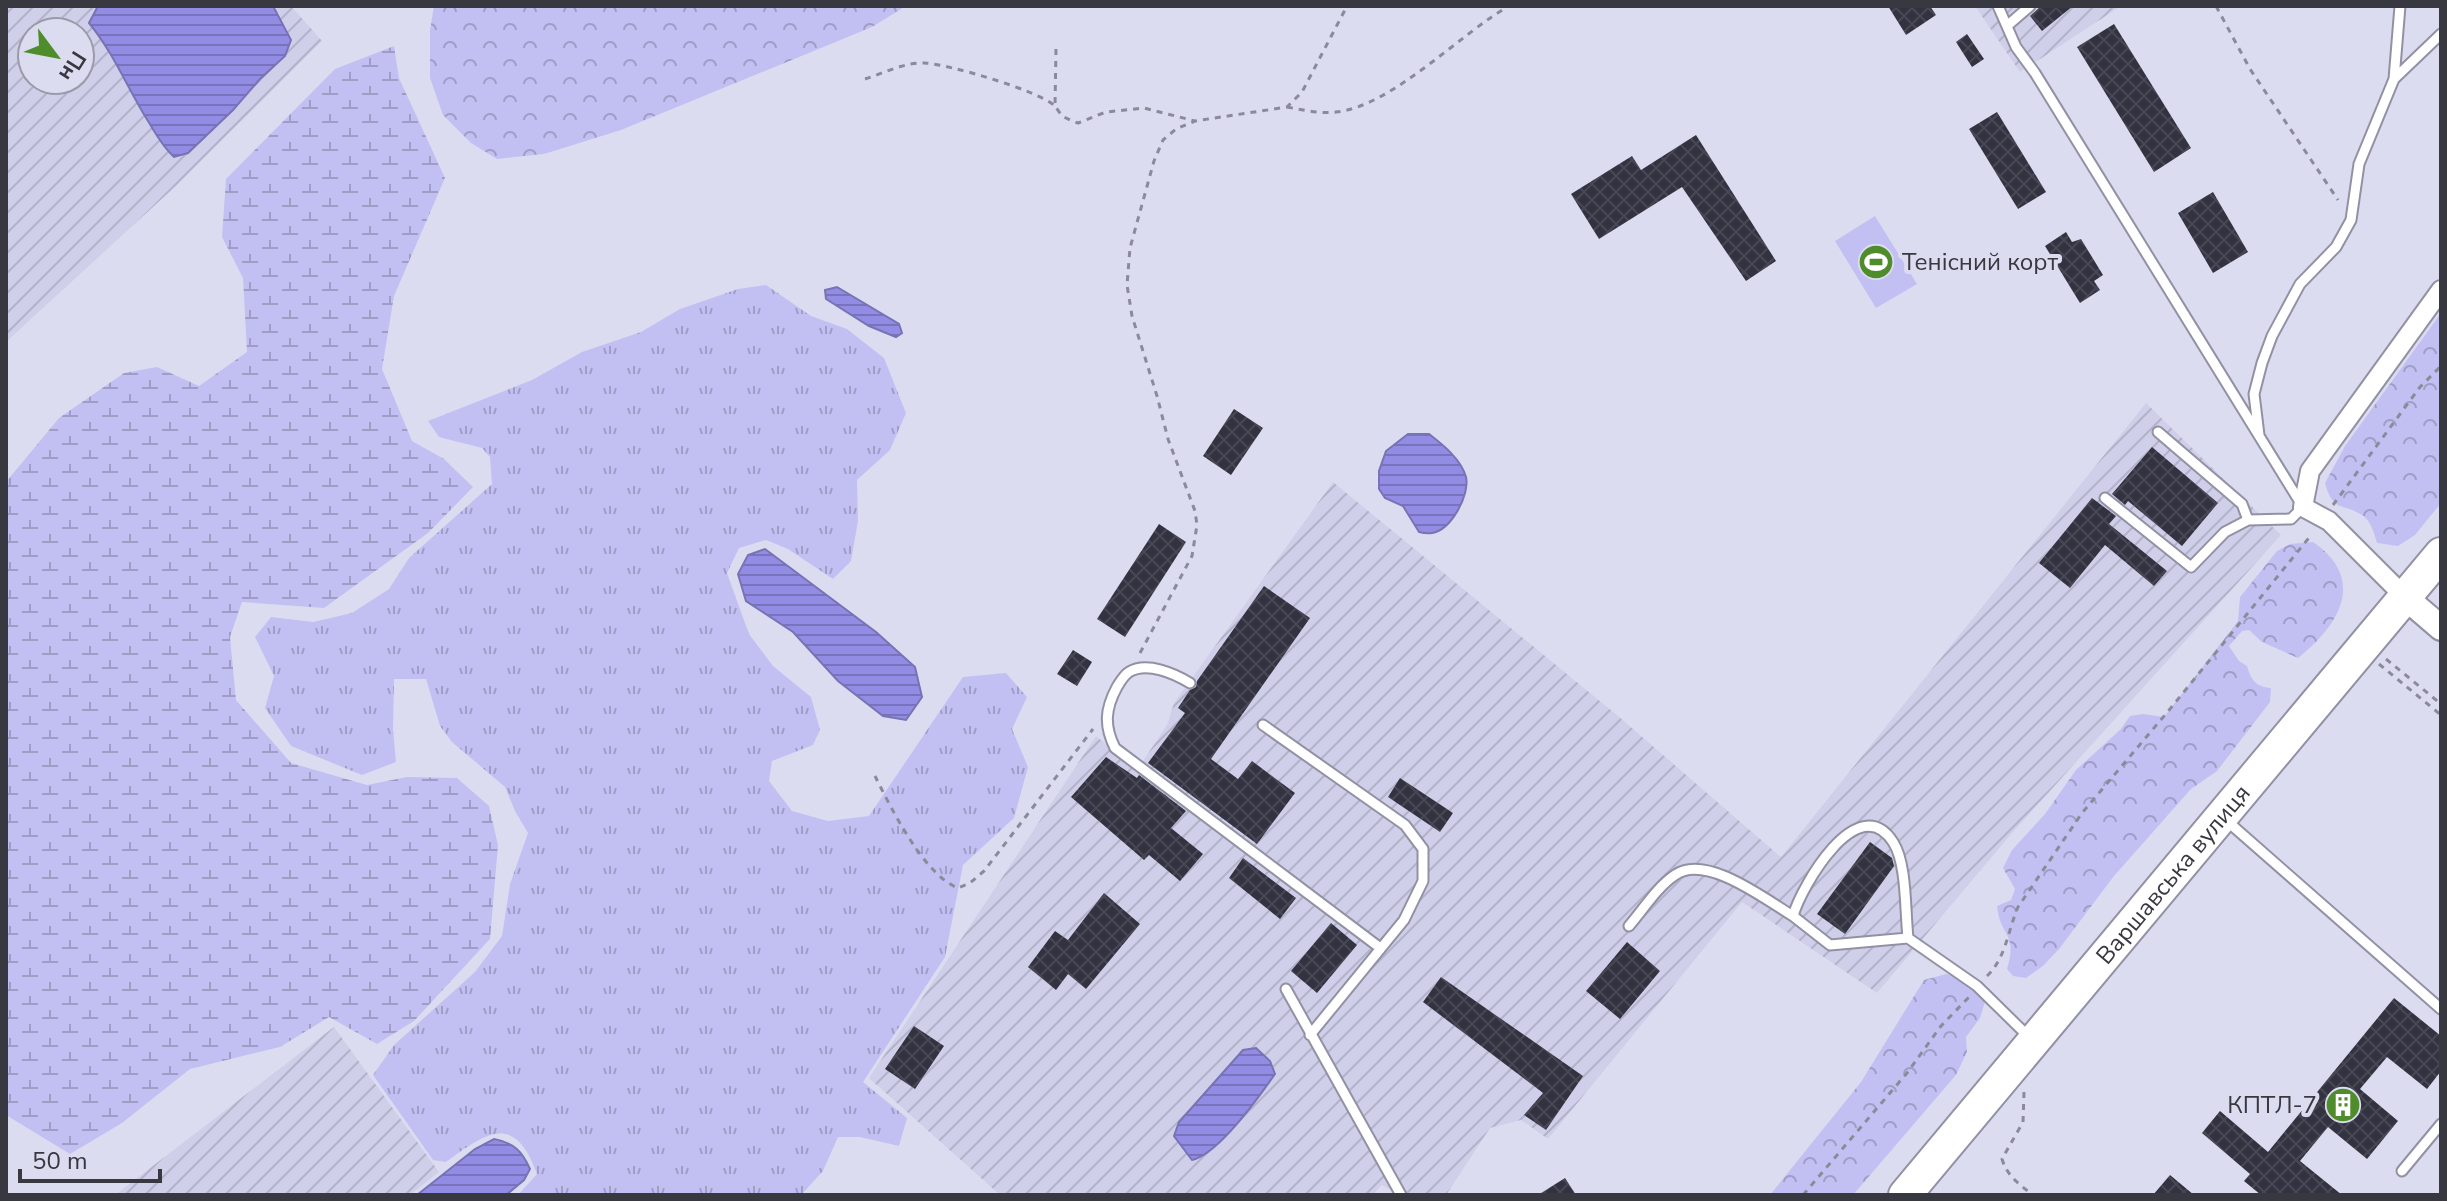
<svg xmlns="http://www.w3.org/2000/svg" width="2447" height="1201" font-family="'Nunito Sans',sans-serif">
	<style>
		.industrial { fill: url(#industrial-furrows); fill-rule: evenodd }
		.grass { fill: url(#grass-tufts) }
		.forest { fill: url(#forest-crowns) }
		.wetland { fill: url(#wetland-marsh) }
		.park { fill: #c2c0f2 }
		.water { fill: url(#water-rules); stroke: #7873b4; stroke-width: 2 }
		.building { fill: url(#building-cross-hatch) }
		.lines { fill: none; stroke-linecap: round; stroke-linejoin: round }
		.lane-casing { stroke: #9291a4; stroke-width: 13 }
		.street-casing { stroke: #9291a4; stroke-width: 22 }
		.secondary-casing { stroke: #9291a4; stroke-width: 28 }
		.highway-casing { stroke: #9291a4; stroke-width: 36 }
		.path { stroke: #8a8a99; stroke-width: 3; stroke-dasharray: 6 6; stroke-linecap: butt }
		.lane { stroke: #fff; stroke-width: 9 }
		.street { stroke: #fff; stroke-width: 18 }
		.secondary { stroke: #fff; stroke-width: 24 }
		.highway { stroke: #fff; stroke-width: 32 }
		.labels { text-anchor: middle; stroke-width: 8; stroke-linejoin: round; paint-order: stroke }
		.poi-label { font-size: 24px; fill: #383840; stroke: #dcdcf1; text-anchor: start }
		.street-label { font-size: 24px; fill: #383840; stroke: #dcdcf1 }
	</style>
	<defs>
		<pattern id="industrial-furrows" width="10" height="10" patternUnits="userSpaceOnUse" patternTransform="scale(2)"><rect width="10" height="10" fill="#cfcfea"/><path d="M-1 1l2-2M0 10L10 0M9 11l2-2" fill="none" stroke="#b2b2ca"/></pattern>
		<pattern id="grass-tufts" width="24" height="20" patternUnits="userSpaceOnUse" patternTransform="scale(2)"><rect width="24" height="20" fill="#c2c0f2"/><path d="M3 7l-1-3M5 7V3M7 7l1-3M15 17l-1-3M17 17v-4M19 17l1-3" fill="none" stroke="#9f9dc5"/></pattern>
		<pattern id="forest-crowns" width="20" height="18" patternUnits="userSpaceOnUse" patternTransform="scale(2)"><rect width="20" height="18" fill="#c2c0f2"/><path d="M2 6a3 3 0 1 1 6 0M12 15a3 3 0 1 1 6 0" fill="none" stroke="#9f9dc5"/></pattern>
		<pattern id="wetland-marsh" width="20" height="14" patternUnits="userSpaceOnUse" patternTransform="scale(2)"><rect width="20" height="14" fill="#c2c0f2"/><path d="M1 5h8M5 5V1M11 12h8M15 12V8" fill="none" stroke="#9f9dc5"/></pattern>
		<pattern id="water-rules" width="6" height="5" patternUnits="userSpaceOnUse" patternTransform="scale(2)"><rect width="6" height="5" fill="#938ce5"/><path d="M0 2.5h6" fill="none" stroke="#7973bb"/></pattern>
		<pattern id="building-cross-hatch" width="8" height="8" patternUnits="userSpaceOnUse" patternTransform="scale(2)"><rect width="8" height="8" fill="#323241"/><path d="M0 0l8 8M0 8l8-8" fill="none" stroke="#484855"/></pattern>
	</defs>
	<rect width="100%" height="100%" fill="#dcdcf1"/>
	<path class="industrial" d="M 6,6 L 291,6 L 322,41 L 178,184 L 6,342 ZM 32,32 L 80,32 L 80,80 L 32,80 Z
		M 1975,6 L 2121,6 L 2020,72 Z
		M 2146,403 L 2281,535 L 2012,833 L 1877,993 L 1742,902 L 1548,1139 L 1521,1120 L 1490,1128 L 1446,1195 L 1401,1195 L 1382,1185 L 1373,1195 L 1000,1195 L 869,1078 L 1096,736 L 1137,770 L 1167,725 L 1174,703 L 1333,482 L 1618,716 L 1781,857 Z
		M 334,1027 L 439,1172 L 410,1195 L 115,1195 Z"/>
	<path class="grass" d="M 766,285 L 811,316 L 847,329 L 884,358 L 906,413 L 890,450 L 857,480 L 858,521 L 851,561 L 833,579 L 788,549 L 766,540 L 739,548 L 727,573 L 749,634 L 773,666 L 811,697 L 820,730 L 813,745 L 772,761 L 769,781 L 792,811 L 828,821 L 869,816 L 963,677 L 1006,673 L 1027,697 L 1012,729 L 1028,767 L 1014,818 L 963,865 L 945,957 L 863,1082 L 907,1118 L 899,1146 L 860,1137 L 838,1137 L 823,1171 L 801,1195 L 518,1195 L 537,1174 C 515,1113 488,1131 446,1162 L 433,1160 L 373,1075 L 394,1045 L 475,972 L 502,936 L 510,884 L 528,833 L 515,811 L 505,787 L 452,742 L 440,726 L 426,679 L 394,679 L 393,730 L 396,762 L 362,775 L 291,746 L 265,708 L 274,676 L 255,637 L 271,617 L 313,622 L 352,613 L 389,589 L 409,558 L 492,484 L 490,457 L 482,448 L 439,437 L 428,421 L 532,380 L 582,352 L 641,332 L 680,309 L 738,289 Z"/>
	<path class="forest" d="M 434,6 L 906,6 L 872,27 L 621,130 L 544,154 L 497,159 L 471,143 L 443,115 L 430,78 L 430,30 Z
		M 2441,313 L 2441,503 L 2415,535 L 2398,546 L 2377,543 C 2374,533 2371,521 2362,515 C 2344,503 2333,513 2325,483 L 2345,446 Z
		M 2313,542 C 2367,579 2340,625 2298,658 L 2262,642 L 2249,630 L 2242,631 L 2229,646 L 2239,661 L 2247,666 C 2251,680 2256,687 2271,688 L 2270,702 L 2217,771 L 2191,789 L 2114,876 L 2059,949 L 2043,966 L 2026,978 L 2013,976 L 2007,969 C 2018,932 2000,937 1997,906 L 2011,900 L 2015,889 L 2003,868 L 2012,850 L 2045,814 L 2076,770 L 2121,729 L 2130,716 L 2143,714 L 2164,717 L 2238,621 L 2240,597 L 2277,551 L 2290,544 Z
		M 1946,974 L 1970,979 L 1986,998 L 1980,1018 L 1966,1037 L 1967,1052 L 1956,1075 L 1853,1195 L 1770,1195 L 1861,1082 L 1924,980 Z"/>
	<path class="wetland" d="M 394,46 L 399,78 L 445,178 L 394,296 L 382,369 L 412,441 L 444,459 L 473,487 L 428,533 L 324,608 L 242,602 L 230,637 L 236,700 L 291,763 L 367,785 L 407,777 L 457,778 L 489,806 L 498,845 L 490,939 L 414,1021 L 377,1044 L 329,1017 L 280,1047 L 190,1069 L 122,1123 L 70,1154 L 6,1115 L 6,482 L 59,418 L 124,373 L 157,367 L 199,386 L 247,352 L 243,278 L 222,237 L 226,179 L 335,69 Z"/>
	<path class="park" d="M 1875,216 L 1917,284 L 1876,308 L 1835,241 Z"/>
	<path class="water" d="M 98,6 L 273,6 L 291,40 L 285,56 L 260,79 L 233,110 L 188,153 L 174,157 C 162,146 156,134 148,121 C 128,89 113,52 89,23 Z
		M 837,287 L 899,324 L 902,333 L 896,337 L 869,326 L 826,299 L 825,290 Z
		M 1408,434 L 1429,434 C 1443,445 1461,459 1466,477 C 1470,495 1451,530 1432,533 C 1427,534 1423,533 1419,532 L 1403,506 L 1385,498 L 1379,489 L 1379,471 L 1386,451 Z
		M 765,549 L 876,632 L 915,667 L 922,697 L 906,720 L 883,716 L 838,681 L 793,632 L 746,601 L 738,574 L 748,555 Z
		M 1256,1048 L 1270,1061 L 1275,1074 C 1259,1097 1219,1154 1192,1160 L 1174,1136 L 1179,1122 L 1243,1050 Z
		M 494,1139 C 514,1143 522,1151 530,1169 L 524,1180 L 506,1195 L 417,1195 L 475,1149 Z"/>
	<path class="building" d="M 1888,6 L 1930,6 L 1936,15 L 1906,35 Z
		M 2041,6 L 2073,6 L 2042,31 L 2030,16 Z
		M 2114,24 L 2191,148 L 2154,172 L 2077,47 Z
		M 1967,34 L 1984,59 L 1972,67 L 1956,42 Z
		M 1997,112 L 2046,192 L 2018,209 L 1969,129 Z
		M 1696,135 L 1776,261 L 1746,281 L 1682,187 L 1599,239 L 1571,194 L 1632,156 L 1641,170 Z
		M 2213,192 L 2248,252 L 2213,273 L 2178,213 Z
		M 2066,232 L 2072,242 L 2081,239 L 2103,275 L 2094,281 L 2100,290 L 2080,303 L 2045,246 Z
		M 1234,409 L 1263,428 L 1231,475 L 1203,456 Z
		M 2152,447 L 2218,503 L 2182,546 L 2128,501 L 2125,505 L 2112,494 Z
		M 2092,498 L 2116,516 L 2109,524 L 2167,571 L 2154,586 L 2105,545 L 2070,588 L 2039,563 Z
		M 1159,524 L 1186,542 L 1125,637 L 1097,619 Z
		M 1264,586 L 1310,618 L 1211,759 L 1238,779 L 1252,761 L 1295,793 L 1257,844 L 1148,763 L 1185,713 L 1178,708 L 1190,690 L 1196,687 L 1197,681 Z
		M 1073,650 L 1092,662 L 1077,686 L 1057,674 Z
		M 1106,757 L 1137,778 L 1139,775 L 1186,811 L 1171,828 L 1203,854 L 1180,881 L 1149,855 L 1144,860 L 1071,797 Z
		M 1400,778 L 1453,813 L 1440,832 L 1388,797 Z
		M 1870,842 L 1892,858 L 1894,866 L 1845,934 L 1817,914 Z
		M 1243,858 L 1296,898 L 1280,919 L 1229,878 Z
		M 1104,893 L 1140,924 L 1086,989 L 1068,974 L 1056,990 L 1028,967 L 1055,931 L 1068,940 Z
		M 1331,923 L 1357,945 L 1317,993 L 1291,971 Z
		M 1627,942 L 1660,971 L 1620,1019 L 1586,991 Z
		M 1441,977 L 1583,1076 L 1546,1130 L 1524,1115 L 1543,1093 L 1423,1002 Z
		M 2394,998 L 2441,1036 L 2441,1071 L 2427,1089 L 2387,1057 L 2360,1089 L 2398,1121 L 2367,1159 L 2328,1127 L 2300,1161 L 2342,1195 L 2261,1195 L 2244,1181 L 2250,1174 L 2202,1133 L 2220,1111 L 2268,1152 Z
		M 914,1026 L 944,1046 L 915,1089 L 885,1069 Z
		M 2170,1175 L 2194,1195 L 2153,1195 Z
		M 1565,1178 L 1576,1195 L 1538,1195 Z"/>
	<g class="lines">
		<defs>
			<path id="lane" d="M 1998,6 L 2016,47 L 2035,73 L 2303,507 L 2291,519 L 2248,520 L 2225,532 L 2191,567 L 2105,498
				M 2008,25 L 2030,6
				M 2394,79 L 2400,6
				M 2158,432 L 2242,504 L 2248,520
				M 2259,435 L 2254,394 L 2262,363 L 2272,336 L 2300,284 L 2336,247 L 2351,220 L 2359,164 L 2394,79 L 2441,34
				M 1190,683 C 1175,674 1147,661 1129,672 C 1124,675 1120,682 1117,687 C 1105,709 1104,726 1115,748 L 1379,947
				M 1263,725 L 1405,825 L 1423,849 L 1423,881 L 1404,920 L 1310,1035
				M 2227,821 L 2441,1009
				M 1629,926 C 1643,910 1657,887 1675,875 C 1706,853 1766,900 1793,916
				M 1908,938 C 1905,911 1907,863 1893,842 C 1858,788 1801,887 1793,916 L 1830,945 L 1908,938 L 1977,986 L 2030,1038
				M 1286,989 L 1401,1195
				M 2402,1171 L 2441,1124"/>
			<path id="street" d="M 2406,598 L 2329,521 L 2303,507 L 2310,471 L 2441,290"/>
			<path id="secondary" d="M 2406,598 L 2441,628"/>
			<g id="highway">
				<path id="s1" d="M 1905,1195 L 2441,554"/>
			</g>
		</defs>
		<use href="#lane" class="lane-casing"/>
		<use href="#street" class="street-casing"/>
		<use href="#secondary" class="secondary-casing"/>
		<use href="#highway" class="highway-casing"/>
		<path class="path" d="M 2216,6 L 2250,69 L 2338,200
			M 1056,49 L 1055,106 L 1062,116 L 1070,120 L 1078,123 L 1106,112 L 1144,108 L 1195,121
			M 865,79 C 884,73 905,62 925,63 C 951,65 1037,90 1055,106
			M 1287,107 C 1303,110 1320,114 1336,112 C 1391,107 1461,33 1509,6
			M 2333,505 L 2420,387 L 2441,366
			M 1140,653 L 1192,556 L 1197,525 L 1195,511 L 1168,439 L 1157,396 L 1132,316 L 1127,285 L 1130,248 L 1154,161 L 1163,140 L 1176,129 L 1195,121 L 1287,107 L 1302,92 L 1347,6
			M 2386,659 L 2441,704
			M 2379,664 L 2441,715
			M 875,776 C 891,808 924,875 958,888 L 970,883 L 984,871 L 1093,729
			M 1987,976 C 2006,958 2008,930 2018,907 L 2082,813 L 2170,709 L 2312,534
			M 2024,1092 L 2023,1122 L 2002,1159 C 2007,1176 2020,1185 2033,1195
			M 1803,1195 L 1907,1073 L 1941,1026 L 1969,997"/>
		<use href="#lane" class="lane"/>
		<use href="#street" class="street"/>
		<use href="#secondary" class="secondary"/>
		<use href="#highway" class="highway"/>
	</g>
	<defs>
		<symbol id="stadium-disc" viewBox="-11 -11 22 22"><circle r="9.5" fill="#4f8c2c" stroke="#dcdcf1"/><path d="M0-5a6.5 5 0 1 0 0 10a6.5 5 0 1 0 0-10ZM-3.5-1.8h7v3.6h-7Z" fill="#fff"/></symbol>
		<symbol id="building-disc" viewBox="-11 -11 22 22"><circle r="9.5" fill="#4f8c2c" stroke="#dcdcf1"/><path d="M-4-6H4V6H1V3H-1V6H-4ZM-2.5-4.3h1.7v1.8h-1.7ZM.8-4.3h1.7v1.8H.8ZM-2.5-1h1.7V.8h-1.7ZM.8-1h1.7V.8H.8Z" fill="#fff"/></symbol>
	</defs>
	<g fill-rule="evenodd">
		<use href="#stadium-disc" x="1856" y="242" width="40" height="40"/>
		<use href="#building-disc" x="2323" y="1085" width="40" height="40"/>
	</g>
	<g class="labels">
		<g class="poi-label">
			<text x="1902" y="270">Тенісний корт</text>
			<text x="2317" y="1113" text-anchor="end">КПТЛ-7</text>
		</g>
		<g class="street-label">
			<text dy="8" stroke="none"><textPath href="#s1" startOffset="418">Варшавська вулиця</textPath></text>
		</g>
	</g>
	<rect width="2447" height="1201" fill="none" stroke="#383840" stroke-width="16"/>
	<g transform="translate(56 56) rotate(122)"><circle r="38" fill="#dcdcf1" stroke="#9a9aaa" stroke-width="2"/>
	<path d="M0-6L14 30L0 20L-14 30Z" fill="#4f8c2c"/>
	<text y="-12" font-size="22" font-weight="bold" text-anchor="middle" fill="#383840">Пн</text>
	</g>
	<path d="M20 1169v12h140v-12" fill="none" stroke="#383840" stroke-width="4"/>
	<text x="32" y="1169" font-size="24" fill="#383840" stroke="#dcdcf1" stroke-width="6" paint-order="stroke">50 m</text>
</svg>
